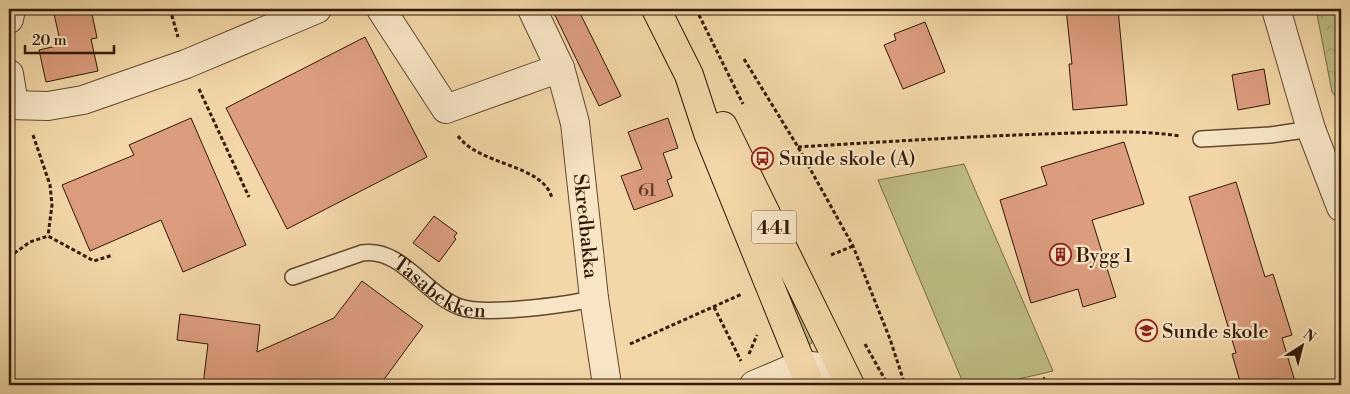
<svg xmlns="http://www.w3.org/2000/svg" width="1350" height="394" font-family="'Libre Bodoni',serif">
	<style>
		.grass { fill: url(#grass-dots); stroke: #786a46 }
		.forest { fill: url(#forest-crowns); stroke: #786a46 }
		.green { fill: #bebd85; stroke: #786a46 }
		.building { fill: #dc9d7f; stroke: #321807 }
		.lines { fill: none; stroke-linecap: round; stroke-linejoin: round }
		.lane-casing { stroke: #62482f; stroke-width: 18 }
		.street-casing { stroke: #62482f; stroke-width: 30 }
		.primary-casing { stroke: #321807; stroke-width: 30 }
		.path { stroke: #321807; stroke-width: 3; stroke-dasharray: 4 2.5; stroke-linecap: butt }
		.lane { stroke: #f7e5c6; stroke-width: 15 }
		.street { stroke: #f7e5c6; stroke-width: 28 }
		.primary { stroke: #f3d7a8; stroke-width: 28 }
		.labels { text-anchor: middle; stroke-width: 4.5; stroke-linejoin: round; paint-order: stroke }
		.number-label { font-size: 18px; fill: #5c3925 }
		.shield { fill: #f7e5c6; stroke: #6d5640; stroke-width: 1 }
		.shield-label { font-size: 19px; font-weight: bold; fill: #321807 }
		.poi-label { font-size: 20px; fill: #321807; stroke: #f7e5c6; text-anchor: start }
		.street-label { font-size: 20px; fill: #321807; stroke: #f7e5c6 }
	</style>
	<defs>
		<pattern id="grass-dots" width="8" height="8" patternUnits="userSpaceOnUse" patternTransform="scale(1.25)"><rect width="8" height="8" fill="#bebd85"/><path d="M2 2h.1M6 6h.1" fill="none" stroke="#a4a271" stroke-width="1.8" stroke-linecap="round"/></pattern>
		<pattern id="forest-crowns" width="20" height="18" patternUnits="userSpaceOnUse" patternTransform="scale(1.25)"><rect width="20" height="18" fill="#bebd85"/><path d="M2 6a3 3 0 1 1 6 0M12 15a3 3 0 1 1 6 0" fill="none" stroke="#a4a271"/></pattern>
	</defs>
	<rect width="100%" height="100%" fill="#f3d7a8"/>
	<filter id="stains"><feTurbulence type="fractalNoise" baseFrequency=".004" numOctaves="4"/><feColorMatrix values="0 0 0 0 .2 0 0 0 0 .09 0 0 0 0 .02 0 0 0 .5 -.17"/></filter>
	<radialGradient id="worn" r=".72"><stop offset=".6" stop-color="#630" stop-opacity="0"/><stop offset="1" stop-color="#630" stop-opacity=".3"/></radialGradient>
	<path class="grass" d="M 767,236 L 814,336 L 811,344 L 808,344 L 800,334 Z"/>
	<path class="forest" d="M 1316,9 L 1341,9 L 1341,104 L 1332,92 Z"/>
	<path class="green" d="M 964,164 L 1053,371 L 993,385 L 964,385 L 878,180 Z"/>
	<path class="building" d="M 79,9 L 91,9 L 97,38 L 91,39 L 98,71 L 46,82 L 39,50 L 61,45 L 54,14 Z
		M 552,9 L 578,9 L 621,96 L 599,106 Z
		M 1066,9 L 1118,9 L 1127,105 L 1073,110 L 1069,64 L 1072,64 Z
		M 925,22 L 945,72 L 903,89 L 884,45 L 896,40 L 894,34 Z
		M 365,37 L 427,157 L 287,229 L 226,108 Z
		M 1264,69 L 1270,104 L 1238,110 L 1232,75 Z
		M 191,118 L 246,245 L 183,272 L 161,220 L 90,251 L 62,185 L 134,155 L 129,145 Z
		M 668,118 L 678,148 L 663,153 L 672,178 L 667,180 L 673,196 L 634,210 L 621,176 L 642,169 L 628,132 Z
		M 1124,142 L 1144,204 L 1092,220 L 1116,297 L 1083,307 L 1078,289 L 1031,303 L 1000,200 L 1047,185 L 1041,167 Z
		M 1236,182 L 1265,277 L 1273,274 L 1292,335 L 1282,338 L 1296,385 L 1241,385 L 1232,354 L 1236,353 L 1189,197 Z
		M 434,216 L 457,233 L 454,237 L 456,239 L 439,262 L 413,243 Z
		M 362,281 L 423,326 L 380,385 L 203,385 L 208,344 L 177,340 L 180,314 L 260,325 L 257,352 L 334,318 Z"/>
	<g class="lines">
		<defs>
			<g id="lane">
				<path d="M 1201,139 L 1270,135 L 1311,129"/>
				<path id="s1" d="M 293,277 L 362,253 C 402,247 425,295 460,307 C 484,316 568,305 594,298"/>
			</g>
			<g id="street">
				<path d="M 381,9 L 446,109 L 560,68"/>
				<path id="s2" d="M 532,9 L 560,68 L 575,123 L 594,298 L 607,385"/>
				<path d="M 1276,9 L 1311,129 L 1341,207"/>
				<path d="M 9,19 L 11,9"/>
				<path d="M 9,74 L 14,104"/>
				<path d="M 9,105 L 48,106 L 83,100 L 186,64 L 317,9"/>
				<path d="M 754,385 L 801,365 L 840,369"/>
			</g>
			<path id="primary" d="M 656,9 L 689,75 L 708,133 L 810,385
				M 723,126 L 850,385"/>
		</defs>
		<use href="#lane" class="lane-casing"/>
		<use href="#street" class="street-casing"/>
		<use href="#primary" class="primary-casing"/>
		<path class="path" d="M 170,9 L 178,37
			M 696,9 L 743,104
			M 744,59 L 798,147 L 853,246 L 890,339 L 905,385
			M 199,89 L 249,197
			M 33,135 L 50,185 L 52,205 L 48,236
			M 458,136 C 480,166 543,164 552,198
			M 798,147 C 880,142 961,137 1042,134 C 1088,133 1135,129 1180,136
			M 831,255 L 853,246
			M 9,257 L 30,242 L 48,236 L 94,261 L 113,255
			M 714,307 L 741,361
			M 630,344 L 742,294
			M 865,344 L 888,385
			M 749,354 L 757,335
			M 1032,385 L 1045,378"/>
		<use href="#lane" class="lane"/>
		<use href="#street" class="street"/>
		<use href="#primary" class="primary"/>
	</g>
	<defs>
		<symbol id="bus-ring" viewBox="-11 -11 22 22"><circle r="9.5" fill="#f7e5c6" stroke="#8f2418" stroke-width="1.5"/><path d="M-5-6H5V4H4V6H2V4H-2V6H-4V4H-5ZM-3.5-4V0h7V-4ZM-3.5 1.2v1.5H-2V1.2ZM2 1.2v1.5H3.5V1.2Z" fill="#8f2418"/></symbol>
		<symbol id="building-ring" viewBox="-11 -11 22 22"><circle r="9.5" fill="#f7e5c6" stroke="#8f2418" stroke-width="1.5"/><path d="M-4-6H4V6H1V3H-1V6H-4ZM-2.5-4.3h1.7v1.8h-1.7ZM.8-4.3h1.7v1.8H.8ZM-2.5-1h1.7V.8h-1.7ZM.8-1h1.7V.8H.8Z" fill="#8f2418"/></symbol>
		<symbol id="school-ring" viewBox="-11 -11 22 22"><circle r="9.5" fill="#f7e5c6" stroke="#8f2418" stroke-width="1.5"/><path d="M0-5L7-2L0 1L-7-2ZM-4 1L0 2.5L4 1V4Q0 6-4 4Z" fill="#8f2418"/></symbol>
	</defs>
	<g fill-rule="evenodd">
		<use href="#bus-ring" x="750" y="146" width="25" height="25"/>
		<use href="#building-ring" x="1048" y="242" width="25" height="25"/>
		<use href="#school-ring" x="1134" y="318" width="25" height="25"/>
	</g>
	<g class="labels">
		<g class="number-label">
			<text x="647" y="196">61</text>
		</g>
		<rect class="shield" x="751.5" y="210.5" width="45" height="33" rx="4"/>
		<g class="shield-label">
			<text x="774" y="234">441</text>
		</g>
		<g class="poi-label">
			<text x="779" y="165">Sunde skole (A)</text>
			<text x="1076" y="262">Bygg 1</text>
			<text x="1162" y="338">Sunde skole</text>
		</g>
		<g class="street-label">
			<text dy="7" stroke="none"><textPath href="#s2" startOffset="226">Skredbakka</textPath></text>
			<text dy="7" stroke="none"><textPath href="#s1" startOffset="161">Tasabekken</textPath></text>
		</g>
	</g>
	<rect width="1350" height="394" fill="none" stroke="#f3d7a8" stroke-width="30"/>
	<rect x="10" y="10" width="1330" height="374" fill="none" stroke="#321807" stroke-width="2.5"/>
	<rect x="15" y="15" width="1320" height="364" fill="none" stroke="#321807"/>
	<g transform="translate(1302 346) rotate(36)" stroke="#f7e5c6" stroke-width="4" paint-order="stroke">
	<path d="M0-4L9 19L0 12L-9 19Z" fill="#321807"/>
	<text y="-8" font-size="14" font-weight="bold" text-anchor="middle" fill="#321807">N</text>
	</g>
	<path d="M25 45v8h89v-8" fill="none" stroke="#321807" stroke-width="2.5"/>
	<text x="32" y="45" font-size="15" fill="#321807" stroke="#f7e5c6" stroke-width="4" paint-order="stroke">20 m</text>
	<rect width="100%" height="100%" filter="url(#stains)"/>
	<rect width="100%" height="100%" fill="url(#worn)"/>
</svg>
